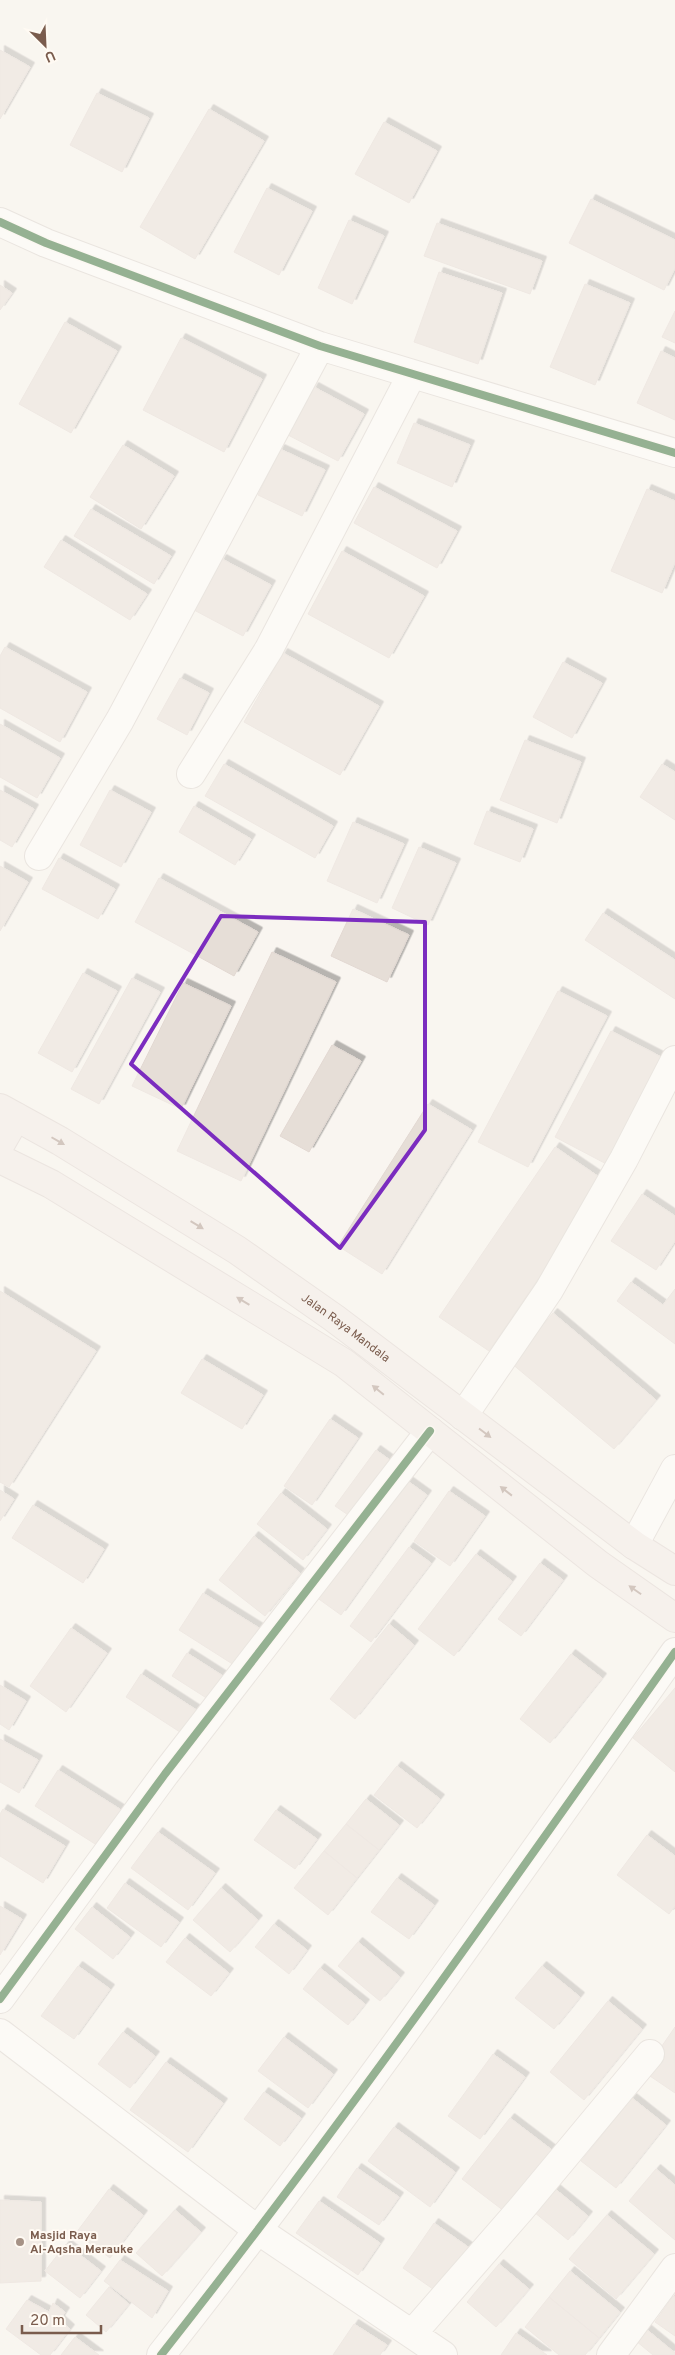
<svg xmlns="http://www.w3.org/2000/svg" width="675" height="2355" font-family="Overpass,sans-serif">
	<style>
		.building { fill: #e6ded7; stroke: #e2d8d2; filter: url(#shadow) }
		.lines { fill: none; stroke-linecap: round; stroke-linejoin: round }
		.minor-casing { stroke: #d7d1cb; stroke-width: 30 }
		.highway-casing { stroke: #dad1cc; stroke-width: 30 }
		.minor { stroke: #fefefd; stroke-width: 28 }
		.highway { stroke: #f2eae7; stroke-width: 28 }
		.cycleway-casing { stroke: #fffaf3; stroke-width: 11 }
		.cycleway { stroke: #1b5e20; stroke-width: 8 }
		.oneway { fill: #a48e83 }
		.marked { fill: none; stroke: #7b2cbf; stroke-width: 4; stroke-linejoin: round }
		.poi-dot { fill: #a69286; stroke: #fffaf3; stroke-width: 2 }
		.labels { text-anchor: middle; stroke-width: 4; stroke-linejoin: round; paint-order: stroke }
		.street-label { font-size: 12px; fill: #7a5c4d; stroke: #fffaf3 }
		.poi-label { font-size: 12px; font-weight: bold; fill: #7a5c4d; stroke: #fffaf3; text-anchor: start }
	</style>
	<defs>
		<filter id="shadow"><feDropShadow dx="4.5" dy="-4.5" stdDeviation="0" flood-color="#0004"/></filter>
	</defs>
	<rect width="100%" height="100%" fill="#f9f5f0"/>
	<path class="building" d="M 0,50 L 30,67 L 0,119 Z
		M 97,93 L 149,118 L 122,172 L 70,145 Z
		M 209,109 L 264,141 L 195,259 L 140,227 Z
		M 384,122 L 437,151 L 409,203 L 355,174 Z
		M 267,188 L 312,211 L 279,275 L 234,252 Z
		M 591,199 L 675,240 L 675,268 L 664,290 L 569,243 Z
		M 349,220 L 384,236 L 352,304 L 318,288 Z
		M 437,223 L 542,261 L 530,294 L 424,256 Z
		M 439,272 L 502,293 L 478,364 L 414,342 Z
		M 585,284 L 630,303 L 595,385 L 550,367 Z
		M 0,285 L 12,293 L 0,310 Z
		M 675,311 L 675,343 L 662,337 Z
		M 65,322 L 117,351 L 71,433 L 19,404 Z
		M 181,338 L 262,379 L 224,452 L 143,410 Z
		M 661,351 L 675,358 L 675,420 L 637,403 Z
		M 314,387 L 364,414 L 338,461 L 288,435 Z
		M 414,423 L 470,445 L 452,487 L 397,463 Z
		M 123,445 L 174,476 L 141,529 L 90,497 Z
		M 280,449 L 325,470 L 302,516 L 258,495 Z
		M 374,487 L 457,531 L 437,568 L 354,523 Z
		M 647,489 L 675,501 L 675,562 L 662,593 L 611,571 Z
		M 91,509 L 171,556 L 154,584 L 74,536 Z
		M 61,540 L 147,594 L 130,620 L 44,567 Z
		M 342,551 L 424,596 L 389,658 L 308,614 Z
		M 222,559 L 271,585 L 243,636 L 194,610 Z
		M 5,647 L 87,692 L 60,742 L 0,708 L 0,656 Z
		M 283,653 L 379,706 L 340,775 L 244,722 Z
		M 563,662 L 602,683 L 572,738 L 533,717 Z
		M 180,678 L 209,693 L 187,735 L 157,719 Z
		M 0,724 L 60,758 L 37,798 L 0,777 Z
		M 525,740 L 581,762 L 557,823 L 500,800 Z
		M 224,764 L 333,826 L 315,858 L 205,796 Z
		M 662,764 L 675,772 L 675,820 L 640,797 Z
		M 0,790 L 34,809 L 12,847 L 0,840 Z
		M 110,790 L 151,812 L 121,867 L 80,845 Z
		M 194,806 L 251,839 L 235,865 L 179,832 Z
		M 487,811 L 533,829 L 520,862 L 474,844 Z
		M 353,822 L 404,844 L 377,903 L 327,881 Z
		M 419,847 L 456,863 L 428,925 L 392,908 Z
		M 59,858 L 115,889 L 98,919 L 42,889 Z
		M 0,866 L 28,882 L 0,931 Z
		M 159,878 L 258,932 L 234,976 L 135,922 Z
		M 353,909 L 409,935 L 387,982 L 331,956 Z
		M 603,913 L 675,960 L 675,999 L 585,940 Z
		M 272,952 L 336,982 L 241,1181 L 177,1151 Z
		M 83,973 L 117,991 L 72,1072 L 38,1053 Z
		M 132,978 L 160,992 L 99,1104 L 71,1089 Z
		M 183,983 L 231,1006 L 181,1109 L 132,1086 Z
		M 558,991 L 607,1016 L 528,1167 L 478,1142 Z
		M 611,1031 L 671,1062 L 614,1168 L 555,1137 Z
		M 332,1045 L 361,1061 L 309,1152 L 280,1136 Z
		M 428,1104 L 472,1130 L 382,1274 L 338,1246 Z
		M 555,1147 L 605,1181 L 489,1351 L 439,1317 Z
		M 642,1194 L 675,1216 L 675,1241 L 656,1270 L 611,1241 Z
		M 631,1282 L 663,1305 L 675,1289 L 675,1344 L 617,1301 Z
		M 0,1291 L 96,1351 L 9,1487 L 0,1482 Z
		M 553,1313 L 656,1400 L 614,1449 L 511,1363 Z
		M 202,1359 L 263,1395 L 242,1429 L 181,1393 Z
		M 330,1419 L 358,1438 L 312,1505 L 284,1486 Z
		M 376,1450 L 394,1463 L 354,1519 L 335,1506 Z
		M 402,1477 L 427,1495 L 341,1615 L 316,1597 Z
		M 0,1490 L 14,1499 L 0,1521 Z
		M 449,1491 L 485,1516 L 450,1566 L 414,1541 Z
		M 281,1493 L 327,1529 L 303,1560 L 257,1524 Z
		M 33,1505 L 104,1549 L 83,1583 L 12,1538 Z
		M 254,1536 L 300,1573 L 265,1616 L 219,1580 Z
		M 409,1547 L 431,1563 L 371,1642 L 350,1626 Z
		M 476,1554 L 512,1581 L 454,1656 L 418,1629 Z
		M 540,1563 L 563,1580 L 521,1636 L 498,1619 Z
		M 203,1593 L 259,1628 L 234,1665 L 179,1630 Z
		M 389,1624 L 414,1645 L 355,1719 L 330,1699 Z
		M 71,1628 L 107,1653 L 66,1712 L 30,1686 Z
		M 187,1653 L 223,1676 L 208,1699 L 172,1676 Z
		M 571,1654 L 602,1678 L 550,1743 L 520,1719 Z
		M 141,1674 L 201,1713 L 186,1736 L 126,1697 Z
		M 0,1685 L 26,1701 L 9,1730 L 0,1724 Z
		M 675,1688 L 675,1772 L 633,1738 Z
		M 0,1739 L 38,1760 L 19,1793 L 0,1782 Z
		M 397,1766 L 440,1799 L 417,1828 L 374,1795 Z
		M 58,1770 L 126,1813 L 103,1849 L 35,1806 Z
		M 366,1799 L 399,1825 L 379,1850 L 346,1824 Z
		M 3,1809 L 65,1846 L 43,1883 L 0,1856 L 0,1814 Z
		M 276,1810 L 317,1839 L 295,1869 L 254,1840 Z
		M 346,1824 L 379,1850 L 357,1878 L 324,1851 Z
		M 158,1832 L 215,1873 L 188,1910 L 131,1868 Z
		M 647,1835 L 675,1856 L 675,1906 L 669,1914 L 617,1875 Z
		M 324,1851 L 357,1878 L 328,1915 L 294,1888 Z
		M 397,1878 L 434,1905 L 409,1939 L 371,1912 Z
		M 125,1883 L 179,1922 L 161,1947 L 107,1908 Z
		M 221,1888 L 258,1920 L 230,1952 L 193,1920 Z
		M 0,1906 L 22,1919 L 0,1955 Z
		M 92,1907 L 130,1937 L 113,1959 L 75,1929 Z
		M 274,1924 L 307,1950 L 289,1974 L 255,1947 Z
		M 185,1938 L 229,1973 L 211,1996 L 166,1962 Z
		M 358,1942 L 400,1977 L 380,2001 L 338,1966 Z
		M 78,1966 L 110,1989 L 74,2039 L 41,2016 Z
		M 542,1966 L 580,1997 L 554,2029 L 515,1998 Z
		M 320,1968 L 365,2004 L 348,2025 L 303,1989 Z
		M 608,2001 L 642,2029 L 584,2100 L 550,2072 Z
		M 675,2027 L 675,2093 L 644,2072 Z
		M 123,2032 L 155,2056 L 130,2088 L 98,2064 Z
		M 284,2037 L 333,2074 L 308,2108 L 258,2071 Z
		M 493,2054 L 525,2077 L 480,2139 L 448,2116 Z
		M 166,2062 L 223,2103 L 188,2152 L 130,2110 Z
		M 264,2092 L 301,2118 L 280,2146 L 244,2119 Z
		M 632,2098 L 666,2125 L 616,2188 L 581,2161 Z
		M 510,2118 L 552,2150 L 504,2211 L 462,2179 Z
		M 394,2127 L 455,2172 L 430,2207 L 368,2161 Z
		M 357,2168 L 399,2197 L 379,2225 L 337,2197 Z
		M 656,2169 L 675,2185 L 675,2240 L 629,2201 Z
		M 554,2188 L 588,2216 L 568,2240 L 534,2212 Z
		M 109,2189 L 143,2215 L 110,2258 L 76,2233 Z
		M 0,2200 L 41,2202 L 41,2281 L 0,2283 Z
		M 319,2201 L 380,2243 L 358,2275 L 296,2233 Z
		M 175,2210 L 201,2232 L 162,2276 L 136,2253 Z
		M 607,2215 L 654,2254 L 616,2299 L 569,2259 Z
		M 434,2223 L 471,2249 L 440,2294 L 403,2268 Z
		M 66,2244 L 101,2271 L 80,2298 L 45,2271 Z
		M 120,2260 L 168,2291 L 152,2318 L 104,2281 Z
		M 499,2264 L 529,2289 L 496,2327 L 467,2302 Z
		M 570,2271 L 620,2312 L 599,2338 L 549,2297 Z
		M 109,2287 L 129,2304 L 106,2332 L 86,2315 Z
		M 673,2296 L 675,2297 L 675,2336 L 655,2322 Z
		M 549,2297 L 599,2338 L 585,2355 L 559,2355 L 525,2327 Z
		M 27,2300 L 49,2312 L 53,2303 L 65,2312 L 60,2320 L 70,2329 L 50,2355 L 41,2355 L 6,2329 Z
		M 354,2324 L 387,2345 L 380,2355 L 333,2355 Z
		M 646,2329 L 675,2353 L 675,2355 L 653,2355 L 636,2341 Z
		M 516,2333 L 547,2355 L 501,2355 Z
		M 75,2337 L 99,2355 L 61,2355 Z"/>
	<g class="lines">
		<defs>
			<path id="minor" d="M 0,222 L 46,243 L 320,346 L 675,453
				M 191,774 L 269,649 L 412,374
				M 39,856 L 120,720 L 320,346
				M 463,1416 L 549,1290 L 624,1159 L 675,1060
				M 634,1545 L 675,1469
				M 0,1999 L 165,1774 L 430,1431
				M 0,2033 L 259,2231 L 443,2355
				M 412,2334 L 521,2209 L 650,2054
				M 161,2355 C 341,2127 508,1889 675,1652
				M 611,2355 L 675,2268"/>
			<g id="highway">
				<path id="s1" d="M 0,1108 L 60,1141 L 237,1250 L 334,1318 L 634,1545 L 675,1571"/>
				<path d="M 0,1145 L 16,1117"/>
				<path d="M 0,1159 L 51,1184 L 344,1363 L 598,1564 L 675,1618"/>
			</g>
		</defs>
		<use href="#minor" class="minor-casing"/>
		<use href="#highway" class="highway-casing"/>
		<use href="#minor" class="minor"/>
		<use href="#highway" class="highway"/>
		<defs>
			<path id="cycleway" d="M 0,222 L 46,243 L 320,346 L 675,453
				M 0,1999 L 165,1774 L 430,1431
				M 161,2355 C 341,2127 508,1889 675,1652"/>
		</defs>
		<use href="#cycleway" class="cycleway-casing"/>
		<use href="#cycleway" class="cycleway"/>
	</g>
	<defs><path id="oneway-solid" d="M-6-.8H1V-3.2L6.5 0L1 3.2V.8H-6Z" transform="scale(1.25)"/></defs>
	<g class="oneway">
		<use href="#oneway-solid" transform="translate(58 1141) rotate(30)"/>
		<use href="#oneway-solid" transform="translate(197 1225) rotate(31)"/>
		<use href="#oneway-solid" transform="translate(243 1301) rotate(-149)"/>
		<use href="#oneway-solid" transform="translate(378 1390) rotate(-141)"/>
		<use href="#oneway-solid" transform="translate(485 1433) rotate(37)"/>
		<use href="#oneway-solid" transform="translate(506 1491) rotate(-142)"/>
		<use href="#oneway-solid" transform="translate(635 1590) rotate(-145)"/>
	</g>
	<path d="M0 0H675V2355H0ZM 221,916 L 425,922 L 425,1130 L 340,1248 L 131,1064 Z" fill="#f9f5f0" fill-opacity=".55" fill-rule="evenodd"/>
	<path class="marked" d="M 221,916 L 425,922 L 425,1130 L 340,1248 L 131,1064 Z"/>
	<circle class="poi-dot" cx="20" cy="2242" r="5"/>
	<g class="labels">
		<g class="street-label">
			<text dy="4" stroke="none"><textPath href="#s1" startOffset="410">Jalan Raya Mandala</textPath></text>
		</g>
		<g class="poi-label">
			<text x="30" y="2239">Masjid Raya<tspan x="30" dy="14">Al-Aqsha Merauke</tspan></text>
		</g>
	</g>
	<g transform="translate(45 45) rotate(156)" stroke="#fffaf3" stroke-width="4" paint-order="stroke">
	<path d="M0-4L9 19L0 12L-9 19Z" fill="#7a5c4d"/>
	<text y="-8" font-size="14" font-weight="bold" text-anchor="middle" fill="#7a5c4d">U</text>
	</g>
	<path d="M22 2325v8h79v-8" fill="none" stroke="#7a5c4d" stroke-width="2.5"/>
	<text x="30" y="2325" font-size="15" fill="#7a5c4d" stroke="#fffaf3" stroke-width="4" paint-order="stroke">20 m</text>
</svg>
